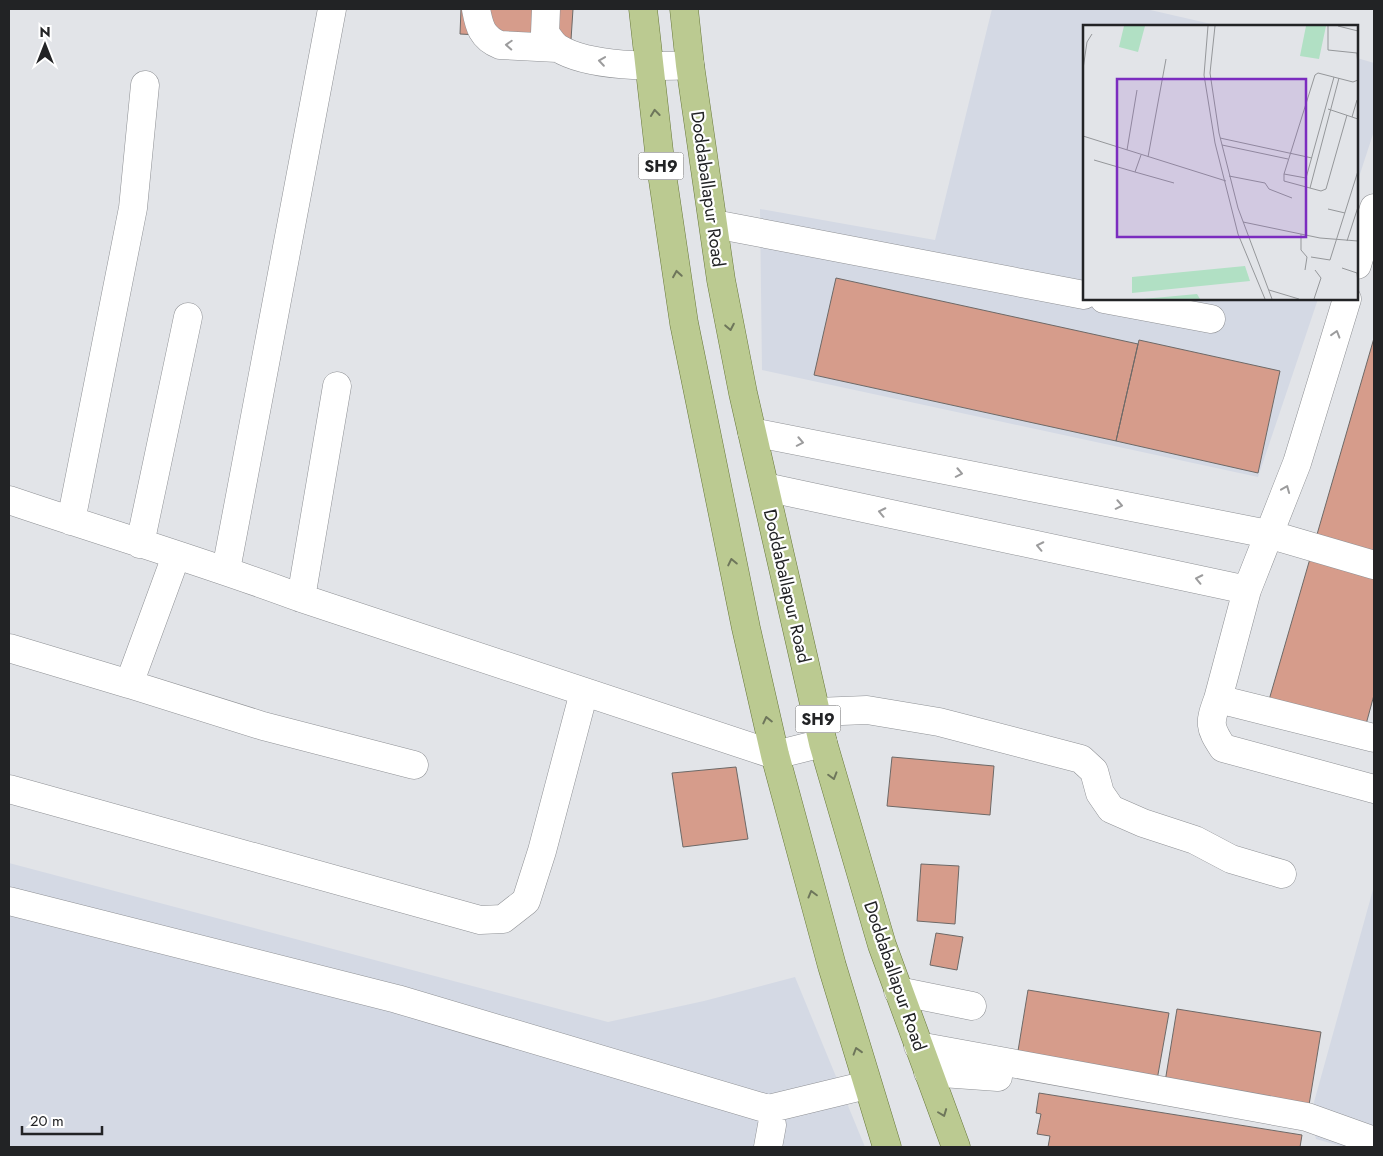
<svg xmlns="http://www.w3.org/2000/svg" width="1383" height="1156" font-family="Jost,sans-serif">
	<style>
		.built { fill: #d4d9e4 }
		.building { fill: #d69c8b; stroke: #6d6967 }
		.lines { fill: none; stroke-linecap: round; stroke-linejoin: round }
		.minor-casing { stroke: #8f9195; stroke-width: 29 }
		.major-casing { stroke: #68783b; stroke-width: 29 }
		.minor { stroke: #fff; stroke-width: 28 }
		.major { stroke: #bbca91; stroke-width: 28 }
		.oneway { stroke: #9c9c9d }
		.oneway2 { stroke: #6e765b }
		.labels { text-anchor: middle; stroke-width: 4.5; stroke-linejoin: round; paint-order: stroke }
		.shield { fill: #fff; stroke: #646566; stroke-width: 1 }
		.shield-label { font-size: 16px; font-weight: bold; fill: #222325 }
		.street-label { font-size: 18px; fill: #222325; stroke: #fff }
		.inset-road { fill: none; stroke: #95979a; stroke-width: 1 }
		.view { fill: #7b2cbf; fill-opacity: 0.15; stroke: #7b2cbf; stroke-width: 2.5 }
		.inset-edge { fill: none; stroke: #222325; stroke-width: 2.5 }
	</style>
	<rect width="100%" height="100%" fill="#e2e4e8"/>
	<path class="built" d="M 992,9 L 1146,9 L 1220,26 L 1084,26 L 1084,299 L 1318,299 L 1258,477 L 762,370 L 760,209 L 935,240 Z
		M 1357,58 L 1374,63 L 1374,131 L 1357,183 Z
		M 9,863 L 608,1022 L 704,1001 L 795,977 L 865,1147 L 9,1147 Z
		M 1374,886 L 1374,1147 L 1344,1147 L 1316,1139 L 1311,1113 Z"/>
	<path class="building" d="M 461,9 L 573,9 L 571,40 L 460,34 Z
		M 836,278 L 1138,344 L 1116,441 L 814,375 Z
		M 1374,338 L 1374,695 L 1365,728 L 1269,700 Z
		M 1139,340 L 1280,371 L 1258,473 L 1116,441 Z
		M 892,757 L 994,766 L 990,815 L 887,806 Z
		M 736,767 L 748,839 L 683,847 L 672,773 Z
		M 921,864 L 959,866 L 955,924 L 917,921 Z
		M 936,933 L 963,937 L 957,970 L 930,965 Z
		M 1028,990 L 1169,1013 L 1157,1080 L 1017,1057 Z
		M 1177,1009 L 1321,1032 L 1309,1105 L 1165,1082 Z
		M 1039,1093 L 1302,1135 L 1300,1147 L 1048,1147 L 1050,1136 L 1037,1134 L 1041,1114 L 1036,1113 Z"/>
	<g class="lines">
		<defs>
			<path id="minor" d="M 476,9 C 479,26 482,38 500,45 L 557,48
				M 546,9 L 545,33 C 549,38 553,45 558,48 C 588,67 655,67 690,65
				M 714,224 L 1084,295
				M 1357,265 L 1374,208
				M 1104,299 L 1211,319
				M 1347,299 L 1297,463 L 1247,590 L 1218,699 L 1374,738
				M 752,432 L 1268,534 L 1374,565
				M 765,487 L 1247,590
				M 9,500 C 106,533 205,562 301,598 L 775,755 L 823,743
				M 71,521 L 133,208 L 145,85
				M 140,544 L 188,317
				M 176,556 L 129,684 L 263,726 L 414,765
				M 226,570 L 332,9
				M 301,598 L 337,386
				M 9,648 L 129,684
				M 1218,699 C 1209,723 1209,727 1223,748 L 1374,789
				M 816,712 L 867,710 L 939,722 L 1081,759 L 1094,771 L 1100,793 L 1111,809 L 1143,823 L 1195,840 L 1231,859 L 1282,874
				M 9,789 L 480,920 L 503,919 L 526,901 L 542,851 L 584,692
				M 9,901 L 397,999 L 768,1109 L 867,1085
				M 898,991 L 972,1006
				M 918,1046 L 1307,1117 L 1374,1141
				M 928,1072 L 998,1077
				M 768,1147 L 772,1125"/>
			<path id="major" d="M 643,9 L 660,160 L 684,323 L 746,628 L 775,755 L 832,966 L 887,1147
				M 684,9 L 690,65 L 721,280 L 743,393 L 823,743 L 882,945 L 956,1147"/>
		</defs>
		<use href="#minor" class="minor-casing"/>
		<use href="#major" class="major-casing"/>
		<use href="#minor" class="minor"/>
		<use href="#major" class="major"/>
	</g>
	<defs><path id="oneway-chevron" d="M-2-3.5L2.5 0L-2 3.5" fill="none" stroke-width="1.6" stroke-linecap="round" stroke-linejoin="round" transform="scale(1.25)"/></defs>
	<g class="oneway">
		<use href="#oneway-chevron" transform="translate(509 45) rotate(-177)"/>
		<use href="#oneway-chevron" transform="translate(602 61) rotate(-172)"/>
		<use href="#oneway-chevron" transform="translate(1336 334) rotate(-73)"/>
		<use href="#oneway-chevron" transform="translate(800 442) rotate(11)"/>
		<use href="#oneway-chevron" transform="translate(959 473) rotate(11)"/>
		<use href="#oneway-chevron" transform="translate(1286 489) rotate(-68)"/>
		<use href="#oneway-chevron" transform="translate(1119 505) rotate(11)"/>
		<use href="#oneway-chevron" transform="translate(882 512) rotate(-168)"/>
		<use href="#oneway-chevron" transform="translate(1040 546) rotate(-168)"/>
		<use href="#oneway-chevron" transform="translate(1199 579) rotate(-168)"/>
	</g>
	<g class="oneway2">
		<use href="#oneway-chevron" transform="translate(655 113) rotate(-96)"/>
		<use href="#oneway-chevron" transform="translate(677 274) rotate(-99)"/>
		<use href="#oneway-chevron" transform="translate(730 327) rotate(79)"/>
		<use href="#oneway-chevron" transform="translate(732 562) rotate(-102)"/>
		<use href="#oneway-chevron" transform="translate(767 720) rotate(-103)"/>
		<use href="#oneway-chevron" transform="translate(833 776) rotate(74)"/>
		<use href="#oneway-chevron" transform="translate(812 894) rotate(-105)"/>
		<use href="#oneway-chevron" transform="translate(857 1051) rotate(-107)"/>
		<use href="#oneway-chevron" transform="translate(943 1113) rotate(69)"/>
	</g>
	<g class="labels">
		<g class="shield">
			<rect x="638.5" y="152.5" width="45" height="27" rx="4"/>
			<rect x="795.5" y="705.5" width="45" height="27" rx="4"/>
		</g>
		<g class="shield-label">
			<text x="661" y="172">SH9</text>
			<text x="818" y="725">SH9</text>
		</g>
		<g class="street-label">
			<text transform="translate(708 189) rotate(82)" y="6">Doddaballapur Road</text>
			<text transform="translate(787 586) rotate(77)" y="6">Doddaballapur Road</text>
			<text transform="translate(895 976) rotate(71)" y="6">Doddaballapur Road</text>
		</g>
	</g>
	<g transform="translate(1083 25)">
		<rect width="275" height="275" fill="#e2e4e8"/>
		<path d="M 41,1 L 62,1 L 55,27 L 36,22 ZM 223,1 L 243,1 L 236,34 L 217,31 ZM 162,241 L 167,256 L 49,268 L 49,252 ZM 114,269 L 117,274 L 60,274 Z" fill="#b1e0c4"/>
		<path class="inset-road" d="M 125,1 L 121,50 L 132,118 L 155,209 L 182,274M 132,1 L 127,48 L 136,108 L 155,183 L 189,274M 245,1 L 245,25 L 274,28 L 275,41M 255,1 L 275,6M 0,44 L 4,17 L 9,9M 251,52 L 223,153 L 201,149 L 232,50 L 235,48 L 270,57 L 275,55M 245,84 L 275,94M 269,92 L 274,75M 0,111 L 143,156M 137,113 L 229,133M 139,120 L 205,134M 44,125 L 54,65M 58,130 L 52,147 L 91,158M 65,132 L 83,34M 11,135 L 52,147M 201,149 L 201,156 L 238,166 L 243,164 L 264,90M 146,151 L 182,158 L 186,164 L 209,173M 227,163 L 256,53M 245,184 L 262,188M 160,197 L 237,213 L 275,216M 218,209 L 218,225 L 224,232 L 222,245M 264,216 L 275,182M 228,232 L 247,235 L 275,146M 259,243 L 274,248 L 275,258M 186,265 L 216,274M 231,274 L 238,253 L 232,245"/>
		<path class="view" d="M 34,54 L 223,54 L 223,212 L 34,212 Z"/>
		<rect width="275" height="275" class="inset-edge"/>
	</g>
	<rect width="1383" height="1156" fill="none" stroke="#222325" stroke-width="20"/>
	<g transform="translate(45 45)" stroke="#ffffff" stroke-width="4" paint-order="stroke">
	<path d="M0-4L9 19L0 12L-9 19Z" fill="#222325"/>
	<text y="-8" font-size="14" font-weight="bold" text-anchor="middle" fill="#222325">N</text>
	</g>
	<path d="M22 1126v8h80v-8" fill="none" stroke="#222325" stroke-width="2.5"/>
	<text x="30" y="1126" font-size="15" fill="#222325" stroke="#ffffff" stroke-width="4" paint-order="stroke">20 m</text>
</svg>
